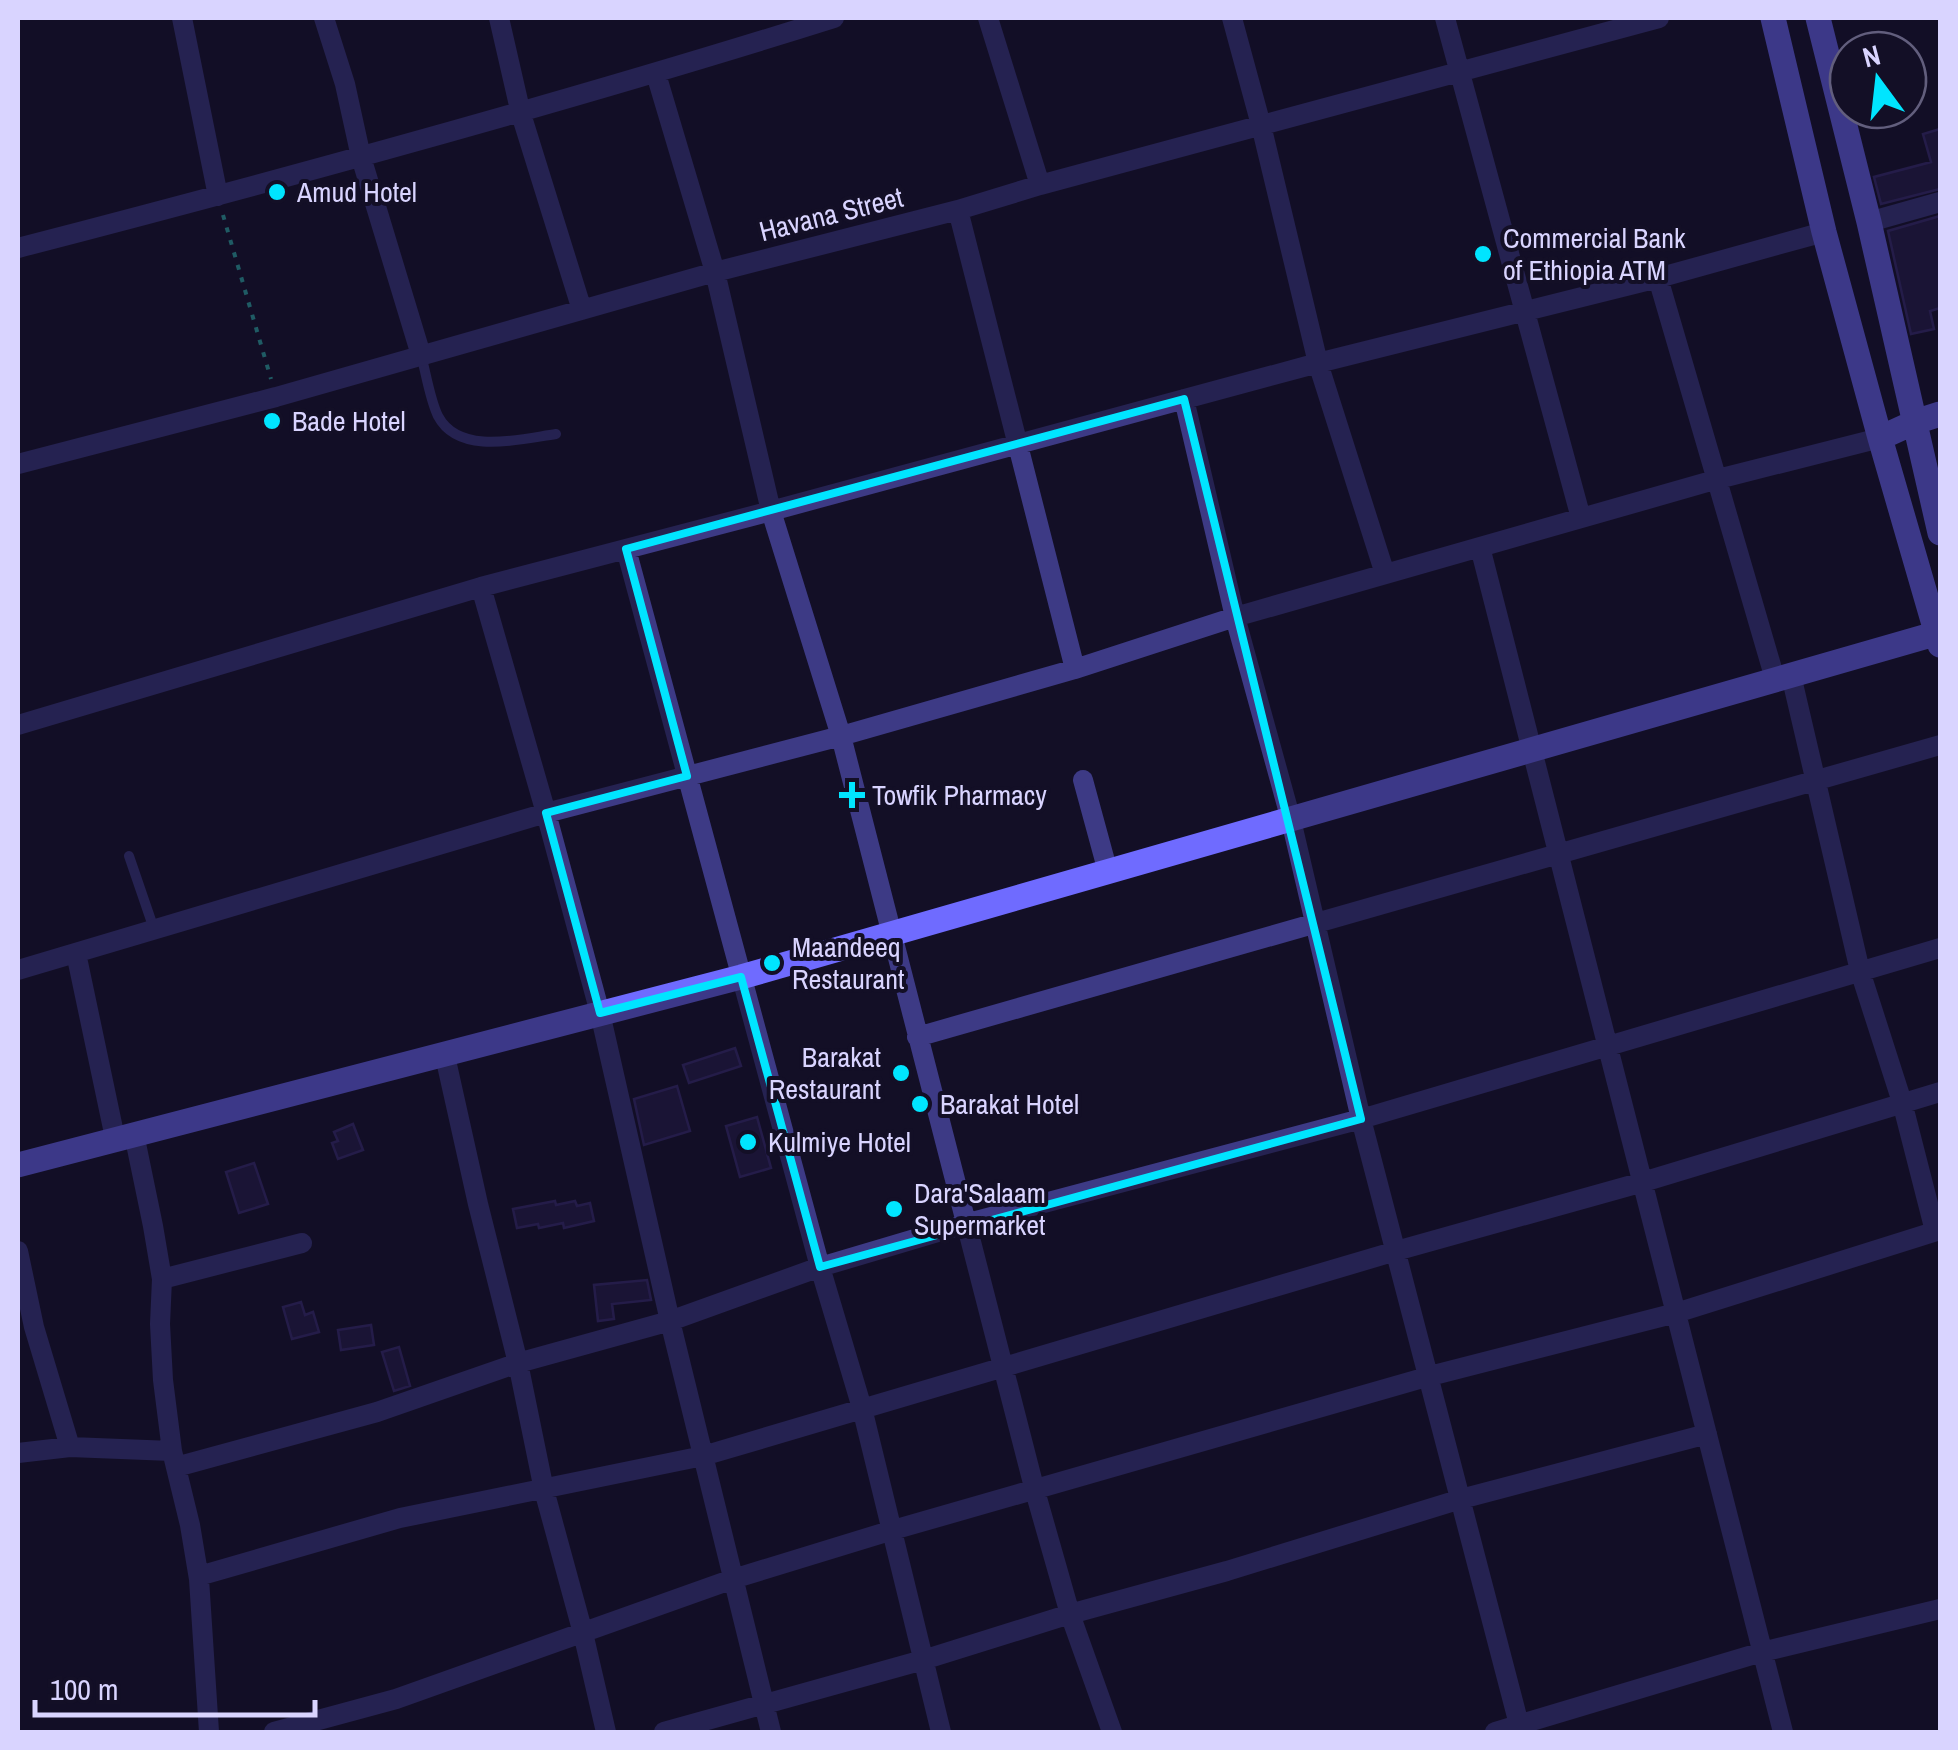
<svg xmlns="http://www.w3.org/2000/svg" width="1958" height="1750" font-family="'Archivo Narrow',sans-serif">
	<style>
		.building { fill: #241b47; stroke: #3b2d73; stroke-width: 2.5 }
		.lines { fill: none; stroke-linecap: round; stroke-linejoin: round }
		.path { stroke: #2fb8b0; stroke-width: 4; stroke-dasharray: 5 8; stroke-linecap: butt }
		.lane { stroke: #3d3a85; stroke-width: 10 }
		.street { stroke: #3d3a85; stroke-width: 20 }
		.secondary { stroke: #6f6bff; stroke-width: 25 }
		.marked { fill: none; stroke: #00e5ff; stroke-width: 8; stroke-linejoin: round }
		.poi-dot { fill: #00e5ff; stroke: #130f26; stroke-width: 4 }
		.labels { text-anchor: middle; stroke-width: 8; stroke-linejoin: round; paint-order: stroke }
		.poi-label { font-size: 28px; fill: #d9d4ff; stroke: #130f26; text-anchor: start }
		.street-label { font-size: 28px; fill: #d9d4ff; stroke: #130f26 }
	</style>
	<rect width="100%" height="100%" fill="#130f26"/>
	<path class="building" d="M 1940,129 L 1940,189 L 1881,204 L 1874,177 L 1931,162 L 1923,134 Z
		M 1940,216 L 1940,308 L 1930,311 L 1934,329 L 1911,334 L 1888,231 Z
		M 735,1048 L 741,1066 L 689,1083 L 683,1065 Z
		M 677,1086 L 690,1131 L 644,1145 L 634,1099 Z
		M 757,1117 L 771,1168 L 740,1177 L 726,1126 Z
		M 353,1124 L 363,1150 L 338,1159 L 332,1143 L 338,1141 L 334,1132 Z
		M 254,1163 L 268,1204 L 239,1213 L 226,1172 Z
		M 555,1201 L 556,1205 L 575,1201 L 577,1206 L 590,1203 L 594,1221 L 564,1228 L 563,1223 L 539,1228 L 538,1224 L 517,1228 L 513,1209 Z
		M 647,1280 L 651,1300 L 612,1304 L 614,1319 L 598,1321 L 594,1285 Z
		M 301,1302 L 305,1315 L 313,1312 L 319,1332 L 292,1339 L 283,1307 Z
		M 371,1325 L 374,1345 L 341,1350 L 338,1330 Z
		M 399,1347 L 410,1386 L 394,1391 L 382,1352 Z"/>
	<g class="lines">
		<path class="path" d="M 223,215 L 271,379"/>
		<path class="lane" d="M 421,355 C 426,373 430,400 438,416 C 459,456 521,439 556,434
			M 129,856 L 154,929"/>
		<path class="street" d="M 182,18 L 218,196
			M 324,18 L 345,84 L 361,157 L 421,355
			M 499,18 L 521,114 L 582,310
			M 988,18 L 1040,185
			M 1232,18 L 1261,125 L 1318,363 L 1385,574
			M 1445,18 L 1581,518
			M 656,74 L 715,272 L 771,511 L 841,736 L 1035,1491 L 1070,1614 L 1112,1732
			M 958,210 L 1075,669
			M 1869,222 L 1940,202
			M 18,248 C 292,177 564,103 834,18
			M 1658,278 L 1775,679
			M 1184,399 L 1235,617 L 1291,820 L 1361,1119 L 1521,1732
			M 18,464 L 276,397 L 715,272 L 958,210 L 1040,185 L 1659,18
			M 1480,547 L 1783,1732
			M 626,549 L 820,1267 L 862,1408 L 941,1732
			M 481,587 L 546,813 L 600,1013 L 670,1321 L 771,1732
			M 1791,675 L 1860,971 L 1902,1102 L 1935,1231
			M 18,725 L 481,587 L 771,511 L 1318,363 L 1658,278 L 1824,232
			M 1083,780 L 1108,872
			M 76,953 L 115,1138
			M 18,970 L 546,813 L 841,736 L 1075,669 L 1235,617 L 1718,479 L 1880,438
			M 917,1037 L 1940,745
			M 445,1056 L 478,1204 L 518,1363 L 544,1490 L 583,1633 L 606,1732
			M 134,1134 L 153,1226 L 162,1279 L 160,1324 L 163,1380 L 172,1451 L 190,1525 L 199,1579 L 209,1732
			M 18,1251 L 34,1327 L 70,1447
			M 162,1279 L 302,1243
			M 18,1453 L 70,1447 L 172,1451
			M 176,1467 L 377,1412 L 518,1363 L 670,1321 L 820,1267 L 965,1224 L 1361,1119 L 1940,948
			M 199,1576 L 400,1518 L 703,1456 L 1396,1251 L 1643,1182 L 1940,1092
			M 274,1732 L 396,1699 L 733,1579 L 893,1530 L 1430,1376 L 1676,1313 L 1940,1230
			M 664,1732 L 923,1660 L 1070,1614 L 1227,1571 L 1461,1499 L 1707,1434
			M 1495,1732 L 1762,1652 L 1940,1609"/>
		<path class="secondary" d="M 1773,18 L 1824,232 L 1880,438 L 1940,645
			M 1818,18 L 1869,222 L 1940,533
			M 1880,438 L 1915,422 L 1940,414
			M 18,1165 L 741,977 L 1938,633"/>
	</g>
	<path d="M0 0H1958V1750H0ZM 1184,399 L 1361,1119 L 820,1267 L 741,977 L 600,1013 L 546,813 L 687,776 L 626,549 Z" fill="#130f26" fill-opacity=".55" fill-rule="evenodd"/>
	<path class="marked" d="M 1184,399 L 1361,1119 L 820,1267 L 741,977 L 600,1013 L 546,813 L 687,776 L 626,549 Z"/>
	<g class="poi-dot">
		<circle cx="277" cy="192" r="10"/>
		<circle cx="1483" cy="254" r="10"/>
		<circle cx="272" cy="421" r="10"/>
		<path d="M847 780h10v10h10v10h-10v10h-10v-10h-10v-10h10z"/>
		<circle cx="772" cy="963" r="10"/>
		<circle cx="901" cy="1073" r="10"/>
		<circle cx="920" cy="1104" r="10"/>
		<circle cx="748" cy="1142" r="10"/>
		<circle cx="894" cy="1209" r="10"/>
	</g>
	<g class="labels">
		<g class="poi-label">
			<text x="297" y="202">Amud Hotel</text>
			<text x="1503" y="248">Commercial Bank<tspan x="1503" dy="32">of Ethiopia ATM</tspan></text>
			<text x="292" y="431">Bade Hotel</text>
			<text x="872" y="805">Towfik Pharmacy</text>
			<text x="792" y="957">Maandeeq<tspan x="792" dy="32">Restaurant</tspan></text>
			<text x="881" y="1067" text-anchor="end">Barakat<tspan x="881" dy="32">Restaurant</tspan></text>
			<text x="940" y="1114">Barakat Hotel</text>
			<text x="768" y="1152">Kulmiye Hotel</text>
			<text x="914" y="1203">Dara'Salaam<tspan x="914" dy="32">Supermarket</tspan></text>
		</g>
		<g class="street-label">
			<text transform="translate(831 214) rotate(-14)" y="10">Havana Street</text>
		</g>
	</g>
	<rect width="1958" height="1750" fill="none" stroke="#d9d4ff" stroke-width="40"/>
	<g transform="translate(1878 80) rotate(345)"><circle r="48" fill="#130f26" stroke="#625e7d" stroke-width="2.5"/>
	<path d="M0-8L18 38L0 25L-18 38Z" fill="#00e5ff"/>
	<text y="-15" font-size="28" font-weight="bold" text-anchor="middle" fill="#d9d4ff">N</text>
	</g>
	<path d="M35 1700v15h280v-15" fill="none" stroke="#d9d4ff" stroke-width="5"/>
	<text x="50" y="1700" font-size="30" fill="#d9d4ff" stroke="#130f26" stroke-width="8" paint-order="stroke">100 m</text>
</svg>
